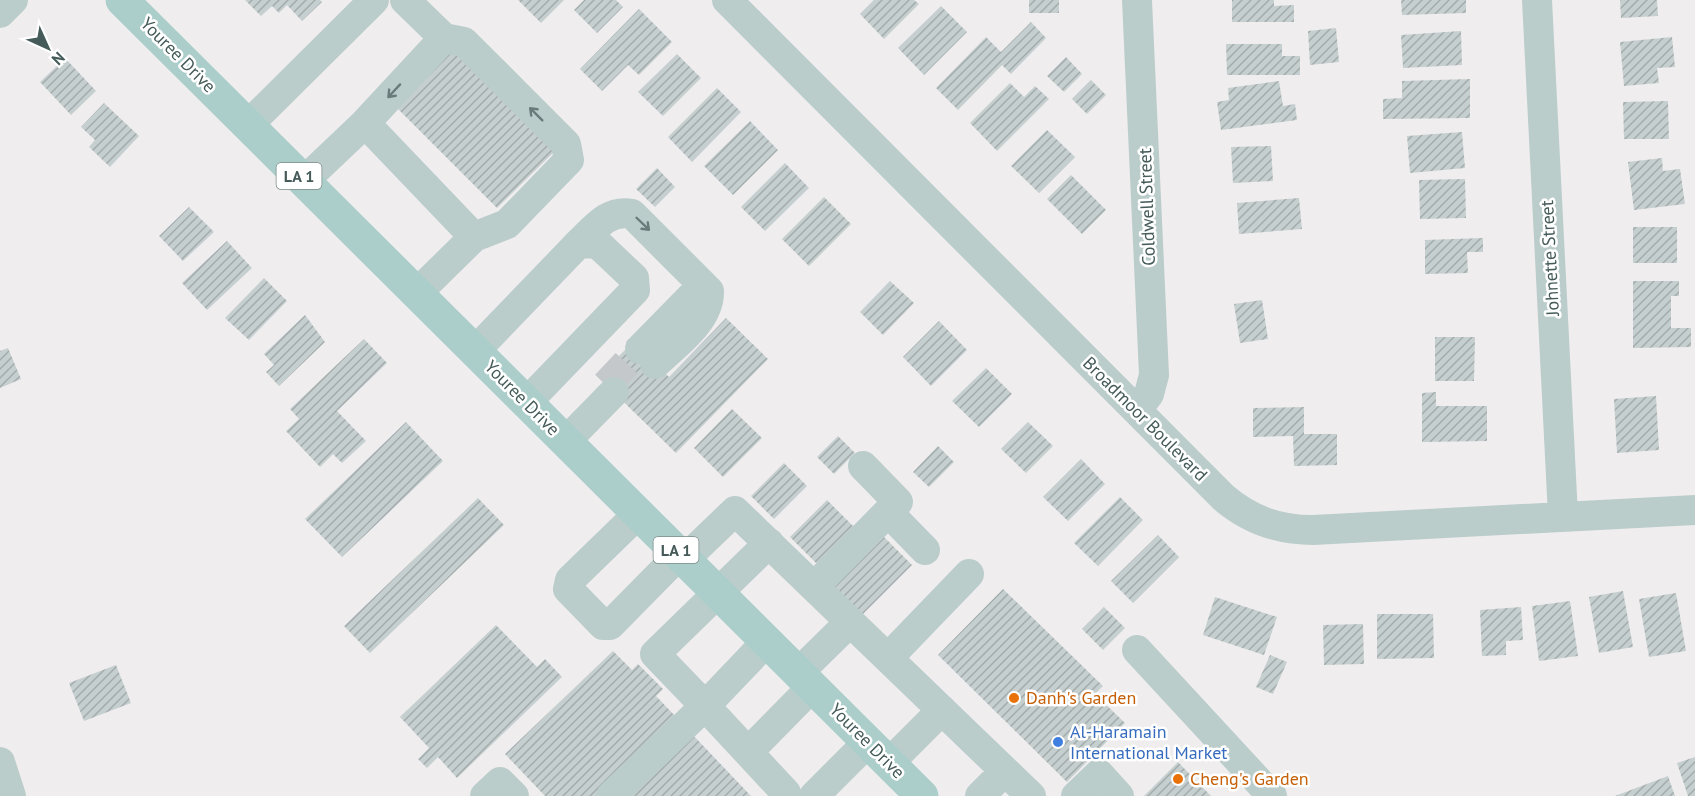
<svg xmlns="http://www.w3.org/2000/svg" width="1695" height="796" font-family="'PT Sans',sans-serif">
	<style>
		.building { fill: url(#building-hatch) }
		.lines { fill: none; stroke-linecap: round; stroke-linejoin: round }
		.minor-tunnel { stroke: #c5c8ca; stroke-width: 30; stroke-dasharray: 30 15; stroke-linecap: butt }
		.minor { stroke: #bbcdcb; stroke-width: 30 }
		.major { stroke: #abcecb; stroke-width: 33 }
		.oneway { stroke: #687d7b }
		.food-dot { fill: #e8710a; stroke: #fff; stroke-width: 2 }
		.shop-dot { fill: #3f7fe0; stroke: #fff; stroke-width: 2 }
		.labels { text-anchor: middle; stroke-width: 5; stroke-linejoin: round; paint-order: stroke }
		.shield { fill: #fff; stroke: #7d8c8b; stroke-width: 1.5 }
		.shield-label { font-size: 16px; font-weight: bold; fill: #455b59 }
		.street-label { font-size: 18px; fill: #455b59; stroke: #fff }
		.food-label { font-size: 18px; fill: #c56008; stroke: #fff; text-anchor: start }
		.shop-label { font-size: 18px; fill: #366cbe; stroke: #fff; text-anchor: start }
	</style>
	<defs>
		<pattern id="building-hatch" width="6" height="6" patternUnits="userSpaceOnUse" patternTransform="scale(1.5)"><rect width="6" height="6" fill="#c6cfcf"/><path d="M-1 1l2-2M0 6l6-6M5 7l2-2" fill="none" stroke="#a3abab"/></pattern>
	</defs>
	<rect width="100%" height="100%" fill="#f0edef"/>
	<path class="building" d="M 245,0 L 320,0 L 322,2 L 302,21 L 287,5 L 279,13 L 272,6 L 261,16 Z
		M 518,0 L 564,0 L 541,23 Z
		M 584,0 L 616,0 L 623,7 L 597,33 L 574,10 Z
		M 874,0 L 914,0 L 919,4 L 884,39 L 860,14 Z
		M 1029,0 L 1059,0 L 1059,13 L 1029,13 Z
		M 1232,0 L 1274,0 L 1274,6 L 1294,5 L 1294,22 L 1232,22 Z
		M 1401,0 L 1466,0 L 1466,13 L 1402,15 Z
		M 1620,0 L 1657,0 L 1658,16 L 1621,18 Z
		M 941,6 L 967,32 L 924,75 L 898,48 Z
		M 639,9 L 672,42 L 639,75 L 628,65 L 602,91 L 580,69 Z
		M 1031,22 L 1046,38 L 1011,74 L 1002,65 L 958,110 L 936,88 L 986,37 L 1001,52 Z
		M 1336,28 L 1339,62 L 1310,65 L 1308,31 Z
		M 1461,31 L 1462,65 L 1403,68 L 1401,35 Z
		M 1672,37 L 1675,67 L 1657,68 L 1659,83 L 1624,86 L 1620,42 Z
		M 454,44 L 558,148 L 497,208 L 394,105 Z
		M 1226,44 L 1282,44 L 1282,56 L 1300,56 L 1300,75 L 1227,75 Z
		M 677,54 L 701,78 L 663,116 L 638,92 Z
		M 1066,57 L 1082,74 L 1064,92 L 1047,76 Z
		M 65,58 L 96,91 L 71,115 L 40,82 Z
		M 1470,79 L 1470,118 L 1383,119 L 1383,99 L 1402,98 L 1402,81 Z
		M 1091,80 L 1106,95 L 1087,114 L 1072,99 Z
		M 1279,81 L 1283,106 L 1295,104 L 1297,120 L 1221,130 L 1217,102 L 1229,100 L 1228,88 Z
		M 1010,83 L 1024,97 L 1035,86 L 1049,99 L 997,151 L 970,123 Z
		M 717,88 L 741,112 L 692,162 L 668,137 Z
		M 1668,101 L 1669,139 L 1624,139 L 1623,102 Z
		M 104,103 L 139,136 L 110,167 L 89,147 L 95,140 L 81,127 Z
		M 750,121 L 778,150 L 733,195 L 704,166 Z
		M 1047,130 L 1075,157 L 1039,193 L 1011,166 Z
		M 1462,132 L 1465,168 L 1410,173 L 1407,136 Z
		M 1271,146 L 1273,181 L 1233,183 L 1231,147 Z
		M 1662,158 L 1663,171 L 1680,169 L 1685,204 L 1634,210 L 1628,162 Z
		M 785,163 L 809,188 L 765,231 L 741,207 Z
		M 657,168 L 675,187 L 655,207 L 636,189 Z
		M 1071,175 L 1106,210 L 1082,234 L 1047,199 Z
		M 1465,179 L 1466,218 L 1420,219 L 1419,180 Z
		M 824,197 L 851,224 L 809,266 L 782,239 Z
		M 1299,198 L 1302,229 L 1239,234 L 1237,203 Z
		M 189,207 L 214,232 L 183,261 L 159,236 Z
		M 1633,227 L 1677,227 L 1677,263 L 1633,263 Z
		M 1483,238 L 1483,252 L 1467,252 L 1468,273 L 1425,274 L 1425,240 Z
		M 227,241 L 252,268 L 207,310 L 182,283 Z
		M 264,278 L 287,301 L 249,340 L 225,318 Z
		M 890,281 L 914,303 L 883,335 L 860,312 Z
		M 1633,281 L 1679,281 L 1679,296 L 1671,296 L 1671,328 L 1691,328 L 1691,347 L 1633,348 Z
		M 1262,300 L 1268,339 L 1240,343 L 1234,304 Z
		M 305,315 L 325,342 L 279,386 L 266,372 L 274,365 L 264,354 Z
		M 726,318 L 768,359 L 676,453 L 598,377 L 633,342 L 669,377 Z
		M 939,321 L 967,350 L 931,386 L 903,357 Z
		M 1435,337 L 1475,337 L 1474,381 L 1435,381 Z
		M 364,339 L 387,363 L 337,411 L 366,441 L 342,463 L 333,454 L 320,467 L 286,431 L 299,419 L 290,409 Z
		M 8,348 L 21,379 L 0,388 L 0,351 Z
		M 986,368 L 1012,394 L 979,427 L 952,401 Z
		M 1436,392 L 1436,406 L 1487,406 L 1487,441 L 1422,442 L 1422,393 Z
		M 1656,396 L 1659,450 L 1617,453 L 1614,399 Z
		M 1304,407 L 1304,434 L 1337,434 L 1337,465 L 1294,466 L 1293,436 L 1253,437 L 1253,408 Z
		M 732,409 L 762,438 L 723,477 L 694,448 Z
		M 406,422 L 443,461 L 342,557 L 305,519 Z
		M 1028,422 L 1053,446 L 1026,473 L 1001,449 Z
		M 838,436 L 855,453 L 834,474 L 817,457 Z
		M 938,446 L 954,462 L 929,487 L 913,472 Z
		M 1081,459 L 1105,484 L 1068,521 L 1043,497 Z
		M 784,463 L 807,486 L 774,519 L 751,496 Z
		M 1120,497 L 1143,520 L 1098,566 L 1074,543 Z
		M 478,498 L 504,525 L 370,653 L 344,626 Z
		M 827,500 L 857,530 L 820,567 L 790,537 Z
		M 1158,535 L 1179,557 L 1133,603 L 1111,581 Z
		M 884,537 L 912,565 L 861,616 L 833,588 Z
		M 1003,589 L 1103,686 L 1095,694 L 1125,723 L 1067,782 L 938,655 Z
		M 1623,591 L 1633,647 L 1599,653 L 1589,597 Z
		M 1676,593 L 1686,651 L 1649,657 L 1639,599 Z
		M 1215,597 L 1277,617 L 1264,655 L 1203,635 Z
		M 1570,601 L 1578,656 L 1539,661 L 1532,606 Z
		M 1104,607 L 1125,628 L 1103,650 L 1082,629 Z
		M 1521,607 L 1523,640 L 1506,641 L 1506,655 L 1482,656 L 1480,610 Z
		M 1377,614 L 1433,614 L 1434,658 L 1377,659 Z
		M 1363,624 L 1364,664 L 1324,665 L 1323,625 Z
		M 496,625 L 537,667 L 545,659 L 562,677 L 457,778 L 438,757 L 427,768 L 418,759 L 429,748 L 400,717 Z
		M 613,651 L 632,670 L 638,664 L 663,689 L 656,696 L 678,719 L 597,796 L 545,796 L 505,754 Z
		M 1270,655 L 1287,662 L 1273,694 L 1256,687 Z
		M 116,665 L 131,703 L 84,721 L 69,683 Z
		M 691,733 L 751,796 L 625,796 Z
		M 1695,757 L 1695,796 L 1688,796 L 1677,763 Z
		M 1178,762 L 1211,796 L 1144,796 Z
		M 1668,776 L 1675,796 L 1615,796 Z"/>
	<g class="lines">
		<path class="minor-tunnel" d="M 606,385 L 640,349"/>
		<path class="minor" d="M 405,0 L 444,38
			M 727,0 L 1224,498 C 1250,520 1278,530 1313,530 L 1695,510
			M 1137,0 L 1154,375 L 1149,394 L 1137,410
			M 1537,0 L 1563,516
			M 0,13 L 13,0
			M 365,123 L 444,38 L 464,42 L 566,144 L 569,160 L 507,224 L 474,237
			M 248,125 L 374,0
			M 304,181 L 365,123 L 474,237 L 417,293
			M 579,243 C 595,228 608,209 632,214 L 709,291 C 710,321 675,345 655,364
			M 640,349 L 691,297
			M 475,351 L 579,243 L 598,244 L 634,278 L 635,290 L 527,402
			M 566,441 L 614,392
			M 863,466 L 898,502 L 888,512
			M 639,513 L 570,580 L 568,589 L 603,625 L 610,625 L 680,554
			M 685,559 L 735,511 L 1031,796
			M 814,587 L 888,512 L 925,550
			M 767,641 L 705,706 L 786,793
			M 1137,650 L 1272,796
			M 888,658 L 969,574
			M 799,672 L 850,622
			M 748,752 L 813,686
			M 0,762 L 11,796
			M 889,763 L 942,710
			M 485,796 L 500,782 L 514,796
			M 611,796 L 705,706 L 655,654 L 769,543
			M 814,796 L 868,742
			M 980,796 L 1005,771
			M 1076,796 L 1099,774 L 1119,796"/>
		<path class="major" d="M 122,0 L 922,796"/>
	</g>
	<defs><path id="oneway-shaft" d="M-6 0H5M1.5-3L5.5 0L1.5 3" fill="none" stroke-width="1.6" stroke-linecap="round" stroke-linejoin="round" transform="scale(1.5)"/></defs>
	<g class="oneway">
		<use href="#oneway-shaft" transform="translate(394 91) rotate(133)"/>
		<use href="#oneway-shaft" transform="translate(536 114) rotate(-135)"/>
		<use href="#oneway-shaft" transform="translate(643 224) rotate(44)"/>
	</g>
	<g class="food-dot">
		<circle cx="1014" cy="698" r="6"/>
		<circle cx="1178" cy="779" r="6"/>
	</g>
	<circle class="shop-dot" cx="1058" cy="742" r="6"/>
	<g class="labels">
		<g class="shield">
			<rect x="276.5" y="163" width="45" height="26" rx="4.5"/>
			<rect x="653.5" y="537" width="45" height="26" rx="4.5"/>
		</g>
		<g class="shield-label">
			<text x="299" y="182">LA 1</text>
			<text x="676" y="556">LA 1</text>
		</g>
		<g class="street-label">
			<text transform="translate(178 55) rotate(45)" y="6">Youree Drive</text>
			<text transform="translate(1147 207) rotate(-92)" y="6">Coldwell Street</text>
			<text transform="translate(1550 258) rotate(-93)" y="6">Johnette Street</text>
			<text transform="translate(522 398) rotate(45)" y="6">Youree Drive</text>
			<text transform="translate(1145 419) rotate(45)" y="6">Broadmoor Boulevard</text>
			<text transform="translate(867 741) rotate(45)" y="6">Youree Drive</text>
		</g>
		<g class="food-label">
			<text x="1026" y="704">Danh's Garden</text>
			<text x="1190" y="785">Cheng's Garden</text>
		</g>
		<g class="shop-label">
			<text x="1070" y="738">Al-Haramain<tspan x="1070" dy="21">International Market</tspan></text>
		</g>
	</g>
	<g transform="translate(48 48) rotate(135)" stroke="#ffffff" stroke-width="4.5" paint-order="stroke">
	<path d="M0-4.5L10 22L0 15L-10 22Z" fill="#455b59"/>
	<text y="-9" font-size="16" font-weight="bold" text-anchor="middle" fill="#455b59">N</text>
	</g>
</svg>
